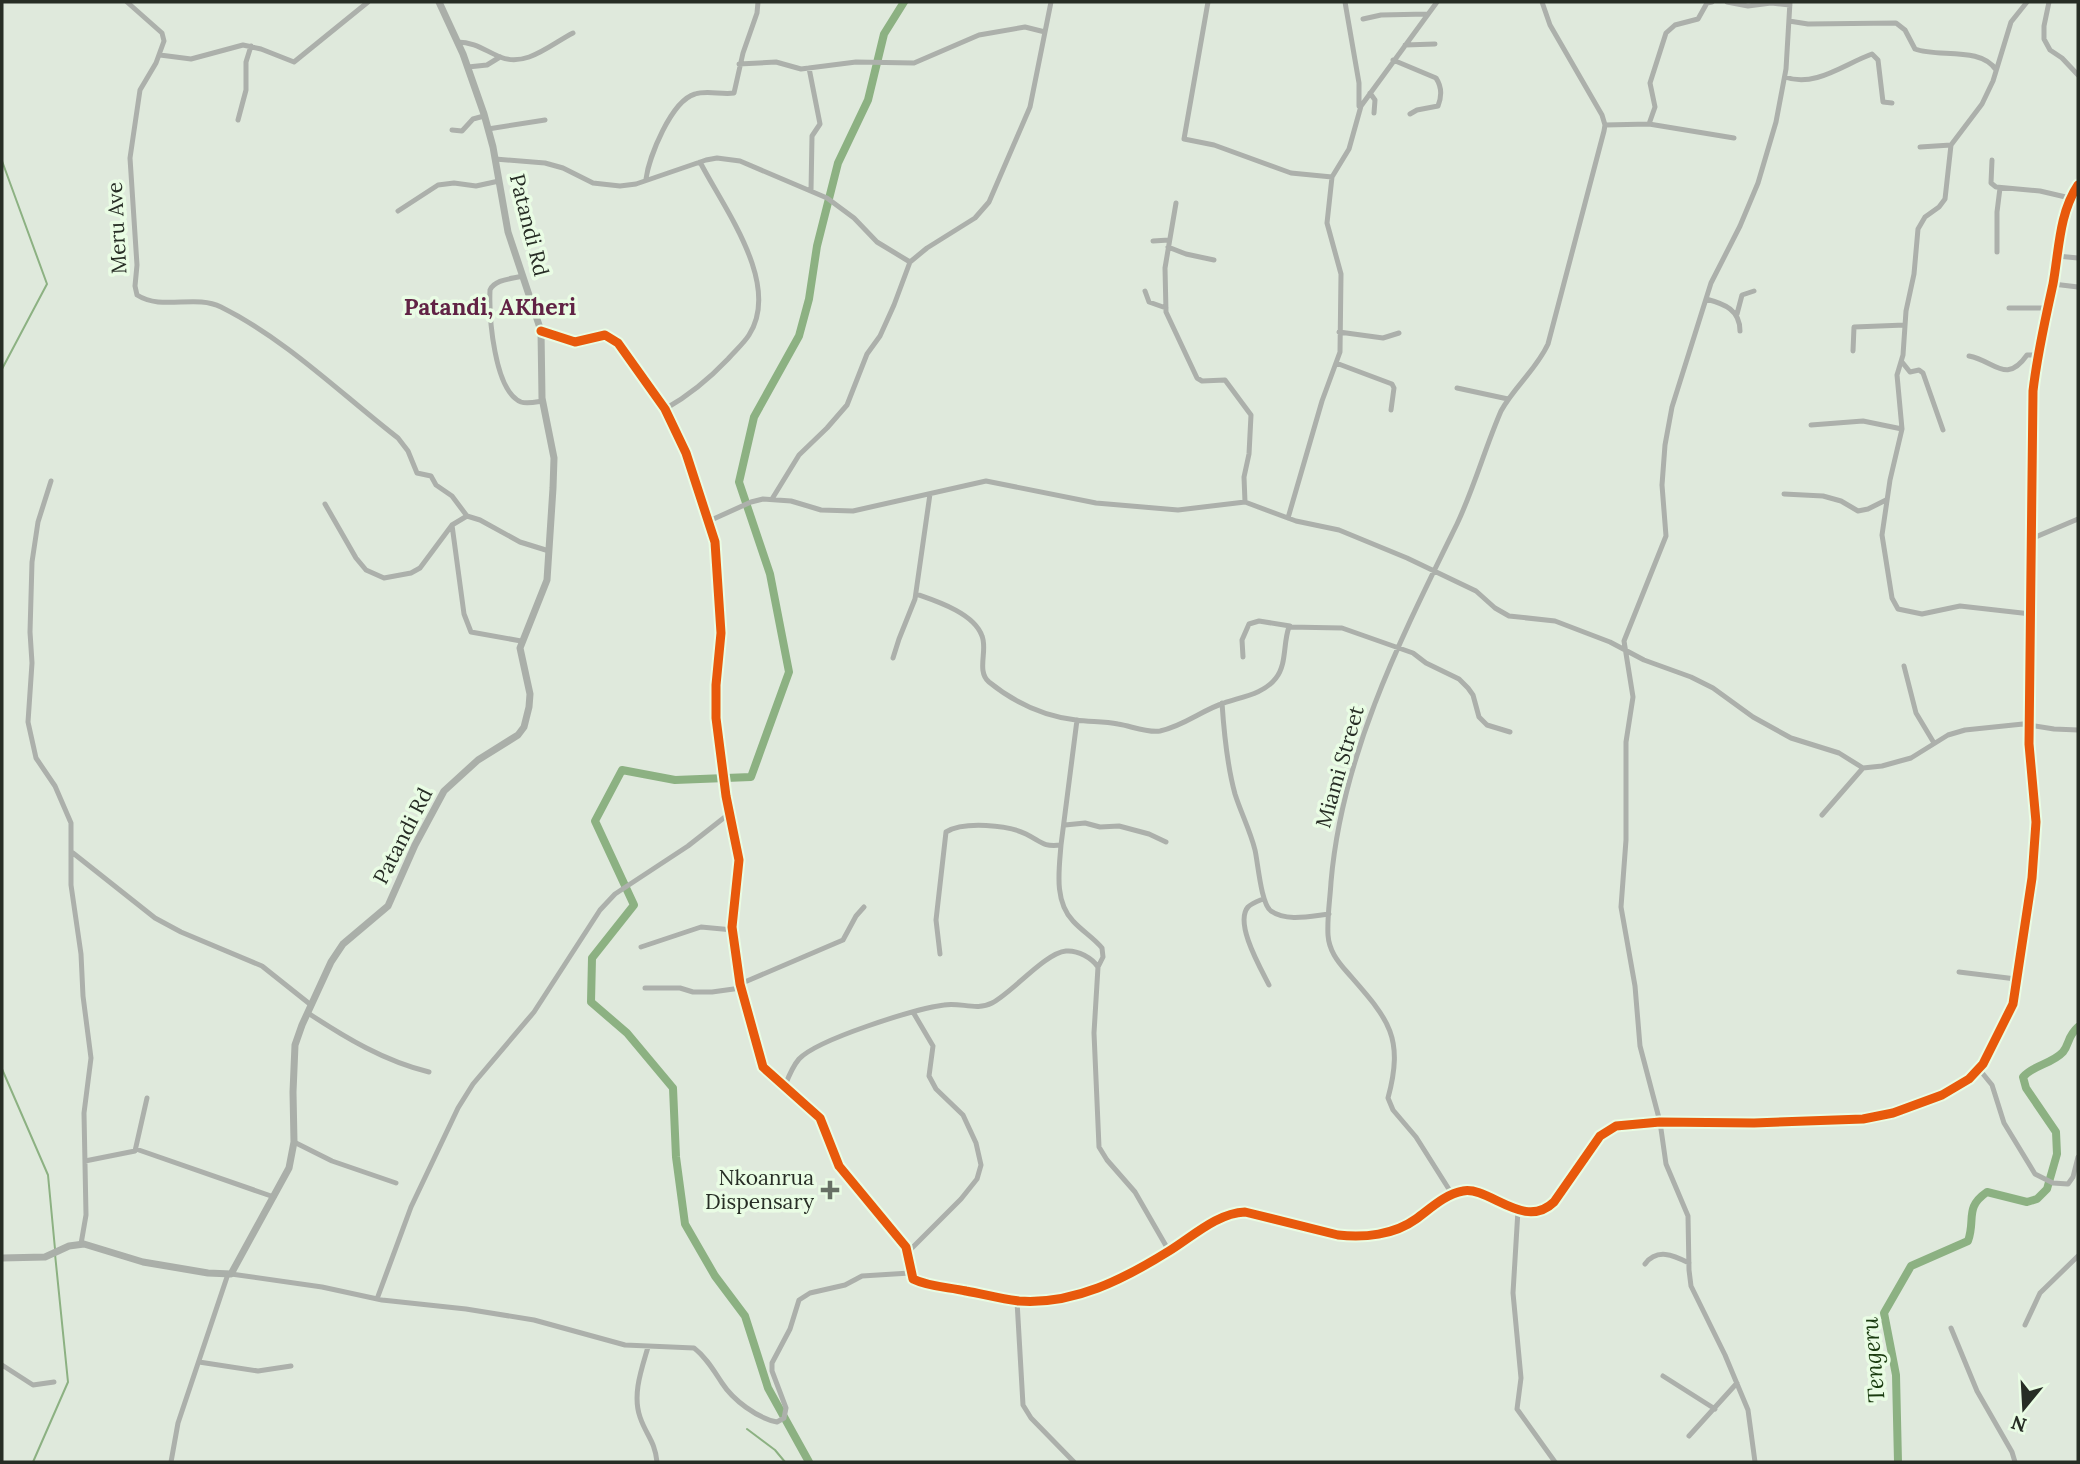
<svg xmlns="http://www.w3.org/2000/svg" width="2080" height="1464" font-family="Lora,serif">
	<style>
		.lines { fill: none; stroke-linecap: round; stroke-linejoin: round }
		.stream { stroke: #8cb182; stroke-width: 2 }
		.river { stroke: #8cb182; stroke-width: 8 }
		.street { stroke: #acb0ab; stroke-width: 5 }
		.secondary { stroke: #aaafa9; stroke-width: 7 }
		.cycleway-casing { stroke: #e9fce4; stroke-width: 13 }
		.cycleway { stroke: #e8590c; stroke-width: 9 }
		.poi-dot { fill: #676f65; stroke: #e9fce4; stroke-width: 2.5 }
		.labels { text-anchor: middle; stroke-width: 7; stroke-linejoin: round; paint-order: stroke }
		.street-label { font-size: 21px; fill: #272d25; stroke: #e9fce4 }
		.poi-label { font-size: 21px; fill: #272d25; stroke: #e9fce4; text-anchor: end }
		.neighbourhood-label { font-size: 23px; font-weight: bold; fill: #612345; stroke: #e9fce4 }
		.water-label { font-size: 23px; font-style: italic; fill: #1a3b0f; stroke: #e9fce4 }
	</style>
	<rect width="100%" height="100%" fill="#dfe9dc"/>
	<g class="lines">
		<path class="stream" d="M 2,161 L 47,284 L 2,369
			M 2,1069 L 48,1175 L 55,1249
			M 747,1429 L 775,1450 L 785,1462
			M 33,1462 L 68,1382 L 55,1254"/>
		<path class="river" d="M 809,1462 L 768,1388 L 745,1316 L 715,1276 L 685,1224 L 676,1157 L 673,1088 L 627,1033 L 591,1002 L 592,958 L 634,905 L 595,821 L 622,770 L 675,780 L 751,777 L 789,672 L 770,574 L 739,482 L 754,417 L 799,336 L 809,299 L 817,246 L 838,163 L 868,100 L 884,34 L 904,2
			M 1898,1462 L 1896,1375 L 1884,1313 L 1911,1266 L 1968,1241 C 1976,1219 1964,1208 1987,1192 L 2027,1202 L 2037,1199 L 2047,1189 L 2057,1154 L 2056,1132 L 2026,1088 L 2023,1077 C 2033,1065 2052,1064 2063,1052 C 2070,1043 2067,1037 2078,1027"/>
		<path class="street" d="M 127,2 L 162,33 L 164,41 L 156,63 L 140,90 L 130,158 L 137,265 L 135,286 L 137,295 C 162,311 195,294 221,307 C 287,340 340,393 398,438 L 408,451 L 417,473 L 431,476 L 436,485 L 452,496 L 467,516
			M 1208,2 L 1184,139 L 1214,145 L 1291,173 L 1332,177
			M 1345,2 L 1359,83 L 1359,106
			M 1727,2 L 1748,6 L 1771,3 L 1790,5
			M 2027,2 L 2011,22 L 1993,81 L 1982,104 L 1951,145 L 1945,199 L 1939,207 L 1925,217 L 1918,229 L 1914,274 L 1906,311 L 1903,355 L 1897,375 L 1902,429 L 1890,480 L 1882,535 L 1892,598 L 1898,609 L 1922,614 L 1960,606 L 2031,614
			M 2049,2 L 2044,26 L 2044,39 L 2050,50 L 2062,58 L 2078,75
			M 1363,19 L 1381,15 L 1427,14
			M 1789,21 L 1808,24 L 1896,23 L 1905,30 L 1915,49 C 1937,58 1981,46 1996,70
			M 457,42 C 475,42 484,50 500,57 C 526,68 551,44 573,33
			M 1405,45 L 1435,44
			M 160,55 L 191,59 L 243,45 L 261,49 L 294,62 L 368,2
			M 1393,60 L 1436,78 C 1442,87 1442,96 1438,106 L 1417,110 L 1410,114
			M 739,64 L 776,62 L 801,69 L 856,62 L 914,63 L 979,35 L 1025,27 L 1045,32
			M 468,67 L 487,65 L 500,57
			M 809,68 L 820,124 L 812,136 L 811,191
			M 1785,77 C 1815,88 1844,64 1872,54 L 1878,60 L 1883,102 L 1892,103
			M 1370,93 L 1375,100 L 1374,113
			M 238,120 L 246,90 L 246,62 L 251,46
			M 1649,124 L 1655,107 L 1650,83 L 1666,33 L 1675,25 L 1698,19 L 1707,3 L 1712,2
			M 1605,125 L 1649,124 L 1734,138
			M 488,129 L 545,120
			M 452,130 L 462,131 L 473,119 L 484,116
			M 1920,147 L 1951,145
			M 495,159 L 545,163 L 563,168 L 593,183 L 620,186 L 636,184 L 706,160 L 717,158 L 740,161 L 827,198 L 854,218 L 877,242 L 910,262
			M 1992,160 L 1991,183 L 1996,187 L 2040,191 L 2070,198
			M 646,179 C 649,157 671,101 695,94 C 707,90 722,95 734,93 L 743,53 L 757,13 L 758,2
			M 1176,203 L 1165,268 L 1166,312 L 1197,378 L 1202,381 L 1225,380 L 1251,415 L 1249,454 L 1244,477 L 1245,502
			M 398,211 L 438,185 L 454,183 L 476,186 L 499,181
			M 1153,241 L 1169,240
			M 1168,247 L 1186,254 L 1214,260
			M 1997,252 L 1997,212 L 2000,188
			M 2057,256 L 2078,258
			M 523,276 C 512,279 495,279 490,290 C 489,316 494,391 521,402 C 527,404 536,402 543,401
			M 2053,284 L 2078,287
			M 1145,291 L 1149,302 L 1166,308
			M 1706,299 C 1725,304 1740,310 1740,331
			M 2009,308 L 2047,308
			M 1737,314 L 1742,295 L 1754,291
			M 541,331 L 575,342 L 605,335 L 618,343 L 665,409 L 686,453 L 715,542 L 721,633 L 716,685 L 716,718 L 726,796 L 739,860 L 732,927 L 740,984 L 763,1067 L 820,1118 L 839,1166 L 906,1247 L 913,1279 C 929,1287 949,1287 966,1291 C 983,1294 1001,1299 1019,1301 C 1074,1305 1124,1279 1169,1251 C 1192,1237 1217,1213 1245,1212 L 1338,1235 C 1364,1238 1394,1235 1416,1219 C 1430,1209 1445,1194 1463,1191 C 1489,1186 1524,1231 1554,1202 L 1600,1136 L 1616,1126 L 1660,1122 L 1754,1123 L 1863,1119 L 1893,1113 L 1942,1095 L 1969,1079 L 1983,1064 L 2013,1004 L 2032,878 L 2036,822 L 2029,744 L 2033,391 C 2037,355 2045,320 2053,284 C 2059,251 2059,213 2078,185
			M 1339,332 L 1383,338 L 1399,333
			M 1853,351 L 1854,327 L 1905,325
			M 1969,356 C 1995,361 2006,385 2027,355 L 2037,355
			M 1902,362 L 1910,372 L 1919,370 L 1923,373 L 1943,430
			M 1336,363 L 1392,384 L 1394,388 L 1391,410
			M 1457,388 L 1508,399
			M 665,409 C 690,395 708,380 728,359 C 735,351 744,343 749,335 C 782,284 723,207 700,162
			M 1811,425 L 1863,421 L 1902,429
			M 51,481 L 38,522 L 32,562 L 30,632 L 32,663 L 28,722 L 36,758 L 55,786 L 71,823 L 71,885 L 81,954 L 83,996 L 91,1058 L 84,1113 L 86,1215 L 81,1244
			M 1784,494 L 1823,496 L 1841,501 L 1858,511 L 1868,509 L 1886,500
			M 772,499 L 799,455 L 827,428 L 847,405 L 867,354 L 880,336 L 894,305 L 910,262 L 927,248 L 975,218 L 989,202 L 1030,107 L 1051,2
			M 325,504 L 356,558 L 366,570 L 384,578 L 411,573 L 420,568 L 452,525 L 467,516 L 480,520 L 520,542 L 549,551
			M 1288,518 L 1322,401 L 1340,352 L 1341,274 L 1327,223 L 1332,177 L 1349,149 L 1361,106 L 1437,2
			M 709,521 L 751,502 L 763,499 L 791,501 L 821,510 L 853,511 L 986,481 L 1096,503 L 1178,510 L 1245,502 L 1296,521 L 1339,530 L 1407,558 L 1476,591 L 1495,608 L 1509,616 L 1555,621 L 1610,642 L 1644,660 L 1691,677 L 1713,688 L 1753,717 L 1791,738 L 1839,753 L 1863,768 L 1882,766 L 1911,758 L 1948,735 L 1965,730 L 2023,724 L 2054,729 L 2078,730
			M 452,525 L 464,614 L 471,632 L 521,641
			M 2031,539 L 2078,519
			M 916,594 C 936,601 974,613 982,636 C 988,650 976,671 989,682 C 1015,703 1042,716 1076,720 C 1090,722 1104,721 1118,724 C 1131,726 1147,733 1160,731 C 1184,726 1202,710 1224,703 C 1241,697 1264,694 1276,678 C 1287,664 1283,643 1289,627 L 1342,628 L 1413,653 L 1426,663 L 1459,679 L 1468,688 L 1473,695 L 1479,717 L 1487,725 L 1510,732
			M 1243,657 L 1242,640 L 1249,624 L 1259,621 L 1290,626
			M 893,658 L 899,639 L 915,599 L 930,494
			M 1904,666 L 1916,713 L 1934,743
			M 1222,703 C 1224,733 1227,765 1235,794 C 1241,813 1250,830 1255,850 C 1258,863 1261,904 1271,911 C 1286,922 1311,916 1329,914
			M 1822,815 L 1863,768
			M 1065,825 L 1085,823 L 1100,827 L 1119,826 L 1149,834 L 1166,842
			M 1061,845 C 1059,870 1054,901 1073,921 C 1082,931 1094,938 1102,948 L 1103,957 L 1098,967
			M 73,853 L 155,918 L 181,932 L 262,966 L 311,1005
			M 1263,899 C 1258,901 1252,903 1248,907 C 1234,923 1261,969 1269,985
			M 641,947 L 701,927 L 733,930
			M 940,954 L 936,920 L 946,832 C 964,821 1008,825 1026,834 C 1042,842 1042,847 1061,845 L 1077,720
			M 1959,972 L 2016,979
			M 740,984 L 843,940 L 856,916 L 864,907
			M 645,988 L 680,988 L 693,992 L 712,992 L 741,988
			M 308,1013 C 346,1038 384,1061 429,1072
			M 1979,1069 L 1992,1085 L 2004,1123 L 2035,1174 L 2053,1183 L 2068,1184 L 2073,1177 L 2078,1157
			M 784,1088 C 788,1078 792,1067 799,1059 C 818,1039 915,1009 944,1005 C 960,1002 977,1011 992,1003 C 1013,992 1045,953 1066,951 C 1078,950 1092,958 1098,967 L 1094,1033 L 1099,1147 L 1107,1160 L 1135,1192 L 1169,1251
			M 294,1142 L 332,1161 L 396,1183
			M 136,1149 L 274,1197
			M 85,1161 L 135,1151 L 147,1098
			M 1452,1194 L 1416,1137 L 1393,1110 L 1388,1098 C 1405,1035 1387,1018 1347,972 C 1337,961 1329,950 1328,935 C 1327,917 1330,900 1331,882 C 1342,754 1401,638 1457,524 C 1474,488 1485,448 1501,411 C 1514,387 1536,370 1548,344 L 1604,131 L 1605,125 L 1602,115 L 1550,25 L 1542,2
			M 1518,1210 L 1513,1293 L 1521,1378 L 1517,1409 L 1555,1462
			M 908,1252 L 961,1199 L 977,1179 L 981,1165 L 976,1143 L 963,1115 L 936,1089 L 929,1076 L 933,1046 L 913,1012
			M 1645,1264 C 1657,1248 1673,1255 1689,1263
			M 231,1274 L 322,1287 L 382,1300 L 466,1309 L 534,1320 L 625,1345 L 694,1348 C 706,1357 714,1371 722,1383 C 733,1400 757,1418 777,1422 L 784,1418 L 786,1408 L 772,1371 L 772,1363 L 790,1329 L 799,1300 L 810,1293 L 845,1285 L 862,1276 L 910,1273
			M 377,1299 L 411,1207 L 458,1108 L 473,1084 L 534,1012 L 600,910 L 615,894 L 688,846 L 730,813
			M 1017,1301 L 1023,1405 L 1031,1418 L 1074,1462
			M 2025,1325 L 2040,1293 L 2078,1256
			M 1951,1328 L 1977,1391 L 2012,1452 L 2015,1462
			M 648,1347 C 642,1368 632,1394 640,1417 C 646,1435 655,1441 657,1462
			M 199,1362 L 258,1371 L 291,1366
			M 2,1365 L 33,1385 L 54,1382
			M 1663,1376 L 1715,1409
			M 1689,1436 L 1737,1383
			M 171,1462 L 178,1423 L 228,1274
			M 1755,1462 L 1748,1410 L 1725,1355 L 1691,1286 L 1689,1270 L 1688,1216 L 1666,1164 L 1660,1122 L 1640,1046 L 1635,986 L 1621,907 L 1626,840 L 1626,742 L 1633,697 L 1624,641 L 1666,536 L 1662,485 L 1665,445 L 1672,407 L 1711,283 L 1740,226 L 1758,183 L 1776,122 L 1786,69 L 1790,2"/>
		<path class="secondary" d="M 2,1258 L 45,1257 L 69,1246 L 84,1244 L 143,1262 L 208,1273 L 231,1274 L 289,1168 L 294,1142 L 293,1092 L 295,1045 L 302,1025 L 331,962 L 343,944 L 388,906 L 415,845 L 444,791 L 478,760 L 518,735 L 524,727 L 529,707 L 530,694 L 520,648 L 547,580 L 553,488 L 554,458 L 542,398 L 541,331 L 508,232 L 493,147 L 484,114 L 463,54 L 439,2"/>
		<defs>
			<path id="cycleway" d="M 541,331 L 575,342 L 605,335 L 618,343 L 665,409 L 686,453 L 715,542 L 721,633 L 716,685 L 716,718 L 726,796 L 739,860 L 732,927 L 740,984 L 763,1067 L 820,1118 L 839,1166 L 906,1247 L 913,1279 C 929,1287 949,1287 966,1291 C 983,1294 1001,1299 1019,1301 C 1074,1305 1124,1279 1169,1251 C 1192,1237 1217,1213 1245,1212 L 1338,1235 C 1364,1238 1394,1235 1416,1219 C 1430,1209 1445,1194 1463,1191 C 1489,1186 1524,1231 1554,1202 L 1600,1136 L 1616,1126 L 1660,1122 L 1754,1123 L 1863,1119 L 1893,1113 L 1942,1095 L 1969,1079 L 1983,1064 L 2013,1004 L 2032,878 L 2036,822 L 2029,744 L 2033,391 C 2037,355 2045,320 2053,284 C 2059,251 2059,213 2078,185"/>
		</defs>
		<use href="#cycleway" class="cycleway-casing"/>
		<use href="#cycleway" class="cycleway"/>
	</g>
	<path class="poi-dot" d="M826.5 1179.5h7v7h7v7h-7v7h-7v-7h-7v-7h7z"/>
	<g class="labels">
		<g class="street-label">
			<text transform="translate(529 225) rotate(76)" y="7">Patandi Rd</text>
			<text transform="translate(117 228) rotate(-93)" y="7">Meru Ave</text>
			<text transform="translate(1340 767) rotate(-74)" y="7">Miami Street</text>
			<text transform="translate(403 836) rotate(-63)" y="7">Patandi Rd</text>
		</g>
		<g class="poi-label">
			<text x="814" y="1185">Nkoanrua<tspan x="814" dy="24">Dispensary</tspan></text>
		</g>
		<g class="neighbourhood-label">
			<text x="490" y="315">Patandi, AKheri</text>
		</g>
		<g class="water-label">
			<text transform="translate(1873 1360) rotate(-95)" y="8">Tengeru</text>
		</g>
	</g>
	<rect width="2080" height="1464" fill="none" stroke="#272d25" stroke-width="7"/>
	<g transform="translate(2024 1408) rotate(198)" stroke="#e9fce4" stroke-width="5" paint-order="stroke">
	<path d="M0-5L12 26L0 18L-12 26Z" fill="#272d25"/>
	<text y="-10" font-size="19" font-weight="bold" text-anchor="middle" fill="#272d25">N</text>
	</g>
</svg>
